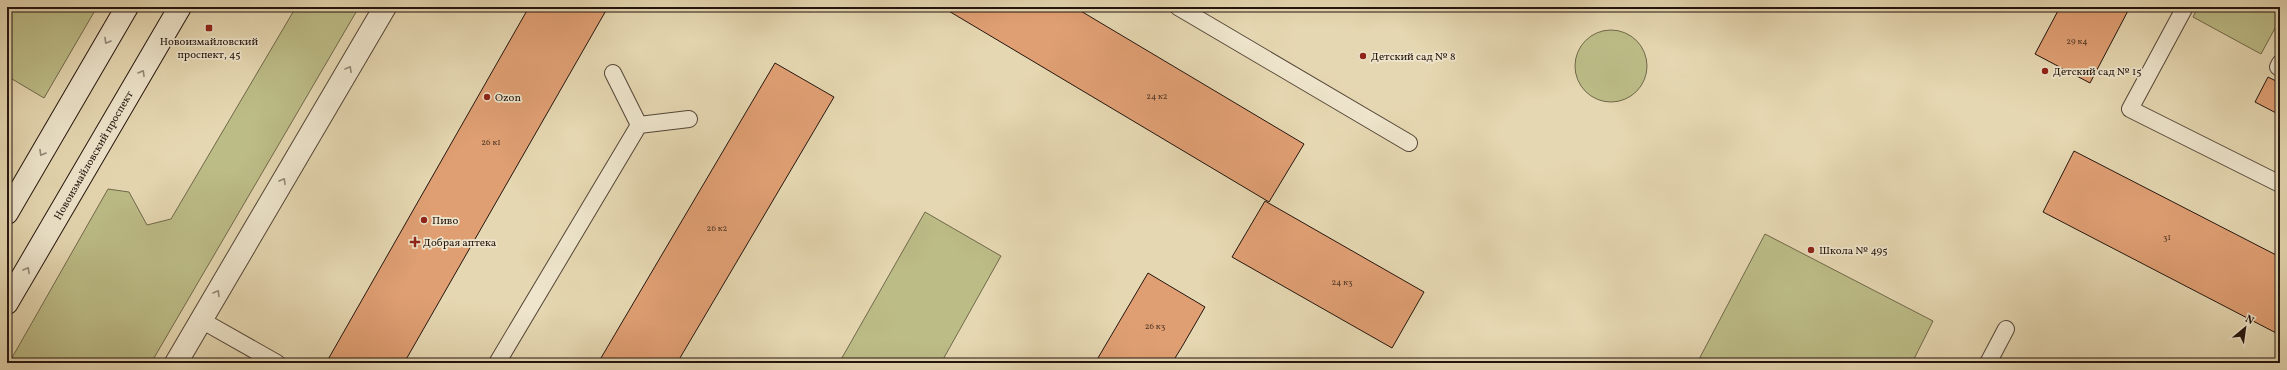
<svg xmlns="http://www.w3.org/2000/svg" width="2287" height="370" font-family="Vollkorn,serif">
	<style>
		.green { fill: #bcbc87; stroke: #70684a }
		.building { fill: #df9f73; stroke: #24150e }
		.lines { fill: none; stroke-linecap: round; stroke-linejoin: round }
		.lane-casing { stroke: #544637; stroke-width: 18 }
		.street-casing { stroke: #544637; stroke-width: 24 }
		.secondary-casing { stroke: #24150e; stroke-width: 24 }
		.lane { stroke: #eee5cc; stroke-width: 16 }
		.street { stroke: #eee5cc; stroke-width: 22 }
		.secondary { stroke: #eee5cc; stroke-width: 22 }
		.oneway { stroke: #938776 }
		.poi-dot { fill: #8f2418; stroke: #eee5cc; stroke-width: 1.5 }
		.labels { text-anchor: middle; stroke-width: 3.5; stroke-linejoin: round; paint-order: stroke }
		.number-label { font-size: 9px; fill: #533827 }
		.poi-label { font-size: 11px; fill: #24150e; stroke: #eee5cc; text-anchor: start }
		.street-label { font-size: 11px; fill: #24150e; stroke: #eee5cc }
	</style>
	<rect width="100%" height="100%" fill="#e5d7b1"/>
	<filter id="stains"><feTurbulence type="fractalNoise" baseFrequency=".005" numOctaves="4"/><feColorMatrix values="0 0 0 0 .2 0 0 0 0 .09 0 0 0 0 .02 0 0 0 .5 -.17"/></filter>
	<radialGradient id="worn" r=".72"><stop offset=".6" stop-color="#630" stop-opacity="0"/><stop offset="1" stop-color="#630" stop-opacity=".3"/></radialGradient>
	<path class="green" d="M 7,7 L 97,7 L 44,98 L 7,76 Z
		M 296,7 L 359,7 L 151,363 L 9,363 L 108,189 L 129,192 L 147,225 L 171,219 Z
		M 2198,7 L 2280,7 L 2280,19 L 2261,54 L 2193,17 Z
		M1575 66a36 36 0 1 1 72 0a36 36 0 1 1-72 0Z
		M 925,212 L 1001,256 L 941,363 L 839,363 Z
		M 1765,234 L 1933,321 L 1912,363 L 1697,363 Z"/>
	<path class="building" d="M 529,7 L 608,7 L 404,363 L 326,363 Z
		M 801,7 L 813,7 L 810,12 Z
		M 942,7 L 1074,7 L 1304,144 L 1269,202 Z
		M 2060,7 L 2130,7 L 2090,83 L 2035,54 Z
		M 775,63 L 834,97 L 677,363 L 598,363 Z
		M 2268,77 L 2280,83 L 2280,115 L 2255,102 Z
		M 2074,151 L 2280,257 L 2280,335 L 2043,212 Z
		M 1265,201 L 1424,292 L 1392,348 L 1232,257 Z
		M 1148,273 L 1205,307 L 1183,345 L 1172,363 L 1095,363 Z"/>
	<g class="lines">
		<defs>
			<path id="lane" d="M 1178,7 L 1409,143
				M 2185,7 L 2130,109 L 2280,184
				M 2280,63 L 2278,67 L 2280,68
				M 639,125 L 689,119
				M 201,320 L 277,363
				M 497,363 L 639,125 L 613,73
				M 1988,363 L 2006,329"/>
			<path id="street" d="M 176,363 L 385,7"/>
			<path id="secondary" d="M 7,213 L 127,7
				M 7,303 L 180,7"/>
		</defs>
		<use href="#lane" class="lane-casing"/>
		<use href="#street" class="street-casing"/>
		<use href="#secondary" class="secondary-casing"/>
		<use href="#lane" class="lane"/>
		<use href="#street" class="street"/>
		<use href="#secondary" class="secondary"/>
	</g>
	<defs><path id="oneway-chevron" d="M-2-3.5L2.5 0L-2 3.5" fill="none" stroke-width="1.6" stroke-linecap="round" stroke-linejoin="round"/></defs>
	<g class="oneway">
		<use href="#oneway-chevron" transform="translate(107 41) rotate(120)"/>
		<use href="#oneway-chevron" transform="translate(349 69) rotate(-60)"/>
		<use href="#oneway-chevron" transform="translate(142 73) rotate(-60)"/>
		<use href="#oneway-chevron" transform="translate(42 153) rotate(120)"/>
		<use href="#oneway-chevron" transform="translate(283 181) rotate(-60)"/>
		<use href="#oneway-chevron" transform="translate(27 270) rotate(-60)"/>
		<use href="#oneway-chevron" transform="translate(217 293) rotate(-59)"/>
	</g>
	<g class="poi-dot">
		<rect x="205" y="24" width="8" height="8" rx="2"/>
		<circle cx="1363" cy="56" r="4"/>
		<circle cx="2045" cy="71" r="4"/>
		<circle cx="487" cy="97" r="4"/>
		<circle cx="424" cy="220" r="4"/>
		<path d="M413 236h4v4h4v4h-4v4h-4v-4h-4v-4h4z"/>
		<circle cx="1811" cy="250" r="4"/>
	</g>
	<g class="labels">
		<g class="number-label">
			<text x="2077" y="44">29 к4</text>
			<text x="1157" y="99">24 к2</text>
			<text x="491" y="145">26 к1</text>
			<text x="717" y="231">26 к2</text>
			<text x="2167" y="240">31</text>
			<text x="1342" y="285">24 к3</text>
			<text x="1155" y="329">26 к3</text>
		</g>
		<g class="poi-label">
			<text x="209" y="45" text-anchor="middle">Новоизмайловский<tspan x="209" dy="13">проспект, 45</tspan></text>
			<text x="1371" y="60">Детский сад № 8</text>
			<text x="2053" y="75">Детский сад № 15</text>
			<text x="495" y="101">Ozon</text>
			<text x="432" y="224">Пиво</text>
			<text x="423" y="246">Добрая аптека</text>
			<text x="1819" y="254">Школа № 495</text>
		</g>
		<g class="street-label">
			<text transform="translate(93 155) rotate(-60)" y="4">Новоизмайловский проспект</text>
		</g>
	</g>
	<rect width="2287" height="370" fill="none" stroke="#e5d7b1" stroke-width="24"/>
	<rect x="8" y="8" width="2271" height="354" fill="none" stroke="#24150e" stroke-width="2"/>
	<rect x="12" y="12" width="2263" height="346" fill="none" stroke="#24150e"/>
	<g transform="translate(2245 328) rotate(29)" stroke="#eee5cc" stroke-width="3" paint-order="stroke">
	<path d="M0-3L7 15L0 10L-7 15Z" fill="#24150e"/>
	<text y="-6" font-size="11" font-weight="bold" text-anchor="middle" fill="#24150e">N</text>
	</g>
	<rect width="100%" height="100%" filter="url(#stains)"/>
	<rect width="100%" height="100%" fill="url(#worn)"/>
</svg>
